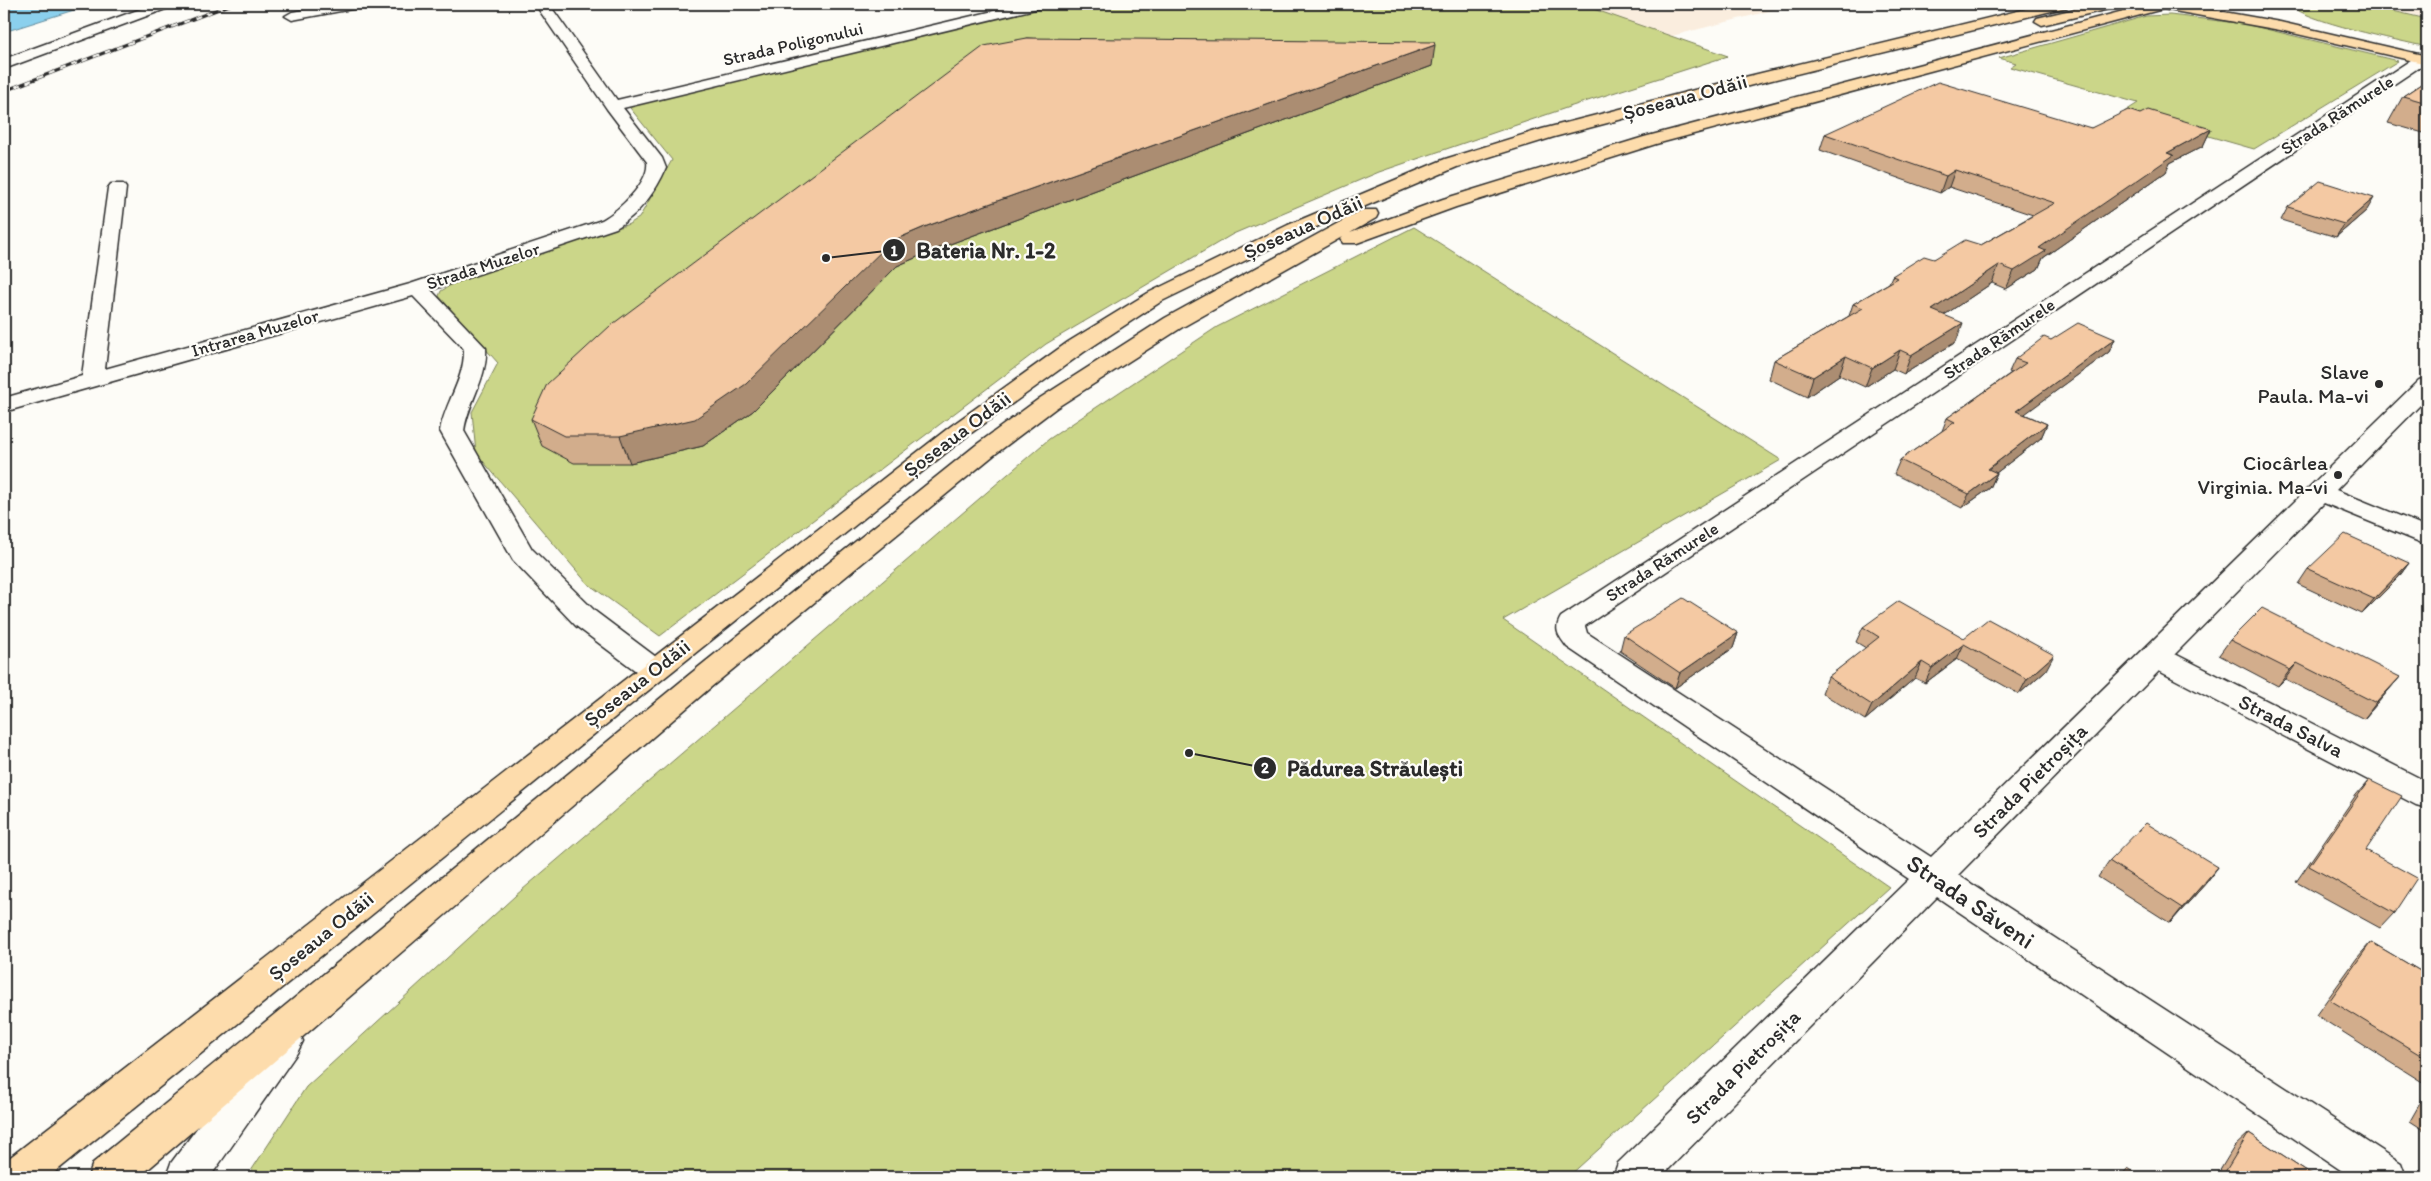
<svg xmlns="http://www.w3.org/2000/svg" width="2431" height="1181" font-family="Itim,sans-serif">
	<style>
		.built { fill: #faedde }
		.green { fill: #cbd689; stroke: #7b805a }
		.water { fill: #8bd0ed; stroke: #658e9f }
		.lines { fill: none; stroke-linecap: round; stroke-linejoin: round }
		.minor-casing { stroke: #2b2b2b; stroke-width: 3 }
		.major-casing { stroke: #2b2b2b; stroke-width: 3 }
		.minor { fill: #fdfcf7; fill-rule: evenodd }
		.major { fill: #fddcac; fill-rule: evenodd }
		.rail-casing { stroke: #2b2b2b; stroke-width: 3 }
		.rail { stroke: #fdfcf7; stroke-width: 2; stroke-dasharray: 6; stroke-linecap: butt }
		.wall { fill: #d2ad8c; stroke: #2b2b2b }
		.shaded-wall { fill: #ab8d72; stroke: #2b2b2b }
		.building { fill: #f4c9a3; stroke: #2b2b2b }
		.poi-dot { fill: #2b2b2b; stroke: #fdfcf7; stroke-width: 2 }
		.labels { text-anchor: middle; stroke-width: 4.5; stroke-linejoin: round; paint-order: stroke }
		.far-street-label { font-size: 18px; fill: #2b2b2b; stroke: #fdfcf7 }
		.street-label { font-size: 21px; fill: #2b2b2b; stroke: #fdfcf7 }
		.poi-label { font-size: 21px; fill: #2b2b2b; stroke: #fdfcf7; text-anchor: end }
		.near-street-label { font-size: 25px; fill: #2b2b2b; stroke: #fdfcf7 }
		.leader { fill: none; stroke: #2b2b2b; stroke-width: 2 }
		.callout-dot { fill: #2b2b2b; stroke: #fdfcf7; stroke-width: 2 }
		.mark-label { font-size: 15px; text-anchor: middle; font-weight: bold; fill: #fff }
		.callout-label { font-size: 22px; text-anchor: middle; font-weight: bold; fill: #2b2b2b; stroke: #fdfcf7; stroke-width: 4.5; stroke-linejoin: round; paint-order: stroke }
	</style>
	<rect width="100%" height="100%" fill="#fdfcf7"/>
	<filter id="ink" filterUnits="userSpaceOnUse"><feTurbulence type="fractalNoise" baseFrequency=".02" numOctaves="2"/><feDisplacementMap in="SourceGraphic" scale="10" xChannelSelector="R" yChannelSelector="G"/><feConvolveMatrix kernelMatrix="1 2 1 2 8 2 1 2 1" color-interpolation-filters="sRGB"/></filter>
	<g filter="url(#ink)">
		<path class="built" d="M 1578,4 L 1797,4 L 1672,36 Z
			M 2364,4 L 2427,4 L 2427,18 Z"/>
		<path class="green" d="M 1048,4 L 1306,4 L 1315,7 L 1328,4 L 1579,4 L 1728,56 L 1569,107 L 1379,172 L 1233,234 L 1046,344 L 660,636 L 587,583 L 476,453 L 472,412 L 498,363 L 439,296 L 441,291 L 456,282 L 629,224 L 639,218 L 672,160 L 626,103 Z
			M 2289,4 L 2363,4 L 2427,19 L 2427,47 C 2399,40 2305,22 2289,4 Z
			M 2170,15 L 2245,24 L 2398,61 L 2254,149 L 2124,112 L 2138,103 L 2010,67 L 2016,63 L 1999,58 L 2146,16 Z
			M 1414,227 L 1781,460 L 1503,620 L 1889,887 L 1568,1177 L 247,1177 L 306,1087 L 515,896 L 1049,439 L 1217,327 Z"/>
		<path class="water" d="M 4,4 L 93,4 L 4,32 Z"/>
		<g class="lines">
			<defs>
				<path id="minor" d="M 154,4 L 173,4 L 171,7 L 4,69 L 4,59 Z
					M 336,4 L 364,4 L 357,8 L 292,20 L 285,16 L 292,12 Z
					M 535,4 L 549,4 L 617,100 L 1023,4 L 1046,4 L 1039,8 L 623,108 L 662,158 L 666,168 C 656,192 638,215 616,228 L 431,290 L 486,348 C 488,378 468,402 464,431 L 532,549 L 596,612 L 664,663 L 669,670 L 664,677 L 654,680 L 644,677 L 576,626 L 513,560 L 440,431 C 445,402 465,379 464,349 L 413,296 L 4,412 L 4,398 L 82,376 L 108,188 L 111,184 L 123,184 L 126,188 L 105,369 L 410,284 L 602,220 C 618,211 650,182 647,162 L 607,109 Z
					M 2422,54 L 2427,56 L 2427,62 L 1585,626 L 1587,633 L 1931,857 L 2419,380 L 2427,378 L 2427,398 L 2336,490 L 2427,527 L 2427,545 L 2324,503 L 2175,654 L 2427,782 L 2427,808 L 2416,805 L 2159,671 L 1958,875 L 2401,1163 L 2406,1177 L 2351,1177 L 1937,897 L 1661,1177 L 1613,1177 L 1618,1163 L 1909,879 L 1567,647 C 1559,636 1553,630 1561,617 L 2417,56 Z
					M 284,1024 L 297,1029 L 303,1041 L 297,1053 L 210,1177 L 166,1177 L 171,1163 L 271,1029 Z"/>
				<path id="major" d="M 2046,4 L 2069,4 L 2067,7 L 1760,83 L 1554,137 L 1457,167 L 1302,233 L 1162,301 L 1084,352 L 967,436 L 619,714 L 49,1177 L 4,1177 L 4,1162 L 951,426 L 1068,342 L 1148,293 L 1288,225 L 1445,159 L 1542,129 L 1749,76 Z
					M 2096,4 L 2119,4 L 2117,7 L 2042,25 L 2035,21 L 2037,18 Z
					M 2150,4 L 2179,4 L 2280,22 L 2427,56 L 2427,64 L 2280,30 L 2163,9 L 1656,144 L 1456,207 L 1357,243 L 1343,243 L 1340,239 L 1342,237 L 1181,328 L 1056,408 L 994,455 L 710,688 L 139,1177 L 88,1177 L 93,1163 L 690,674 L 976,445 L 1040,398 L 1165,318 L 1362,210 L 1376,210 L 1378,214 L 1376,218 L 1350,233 L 1443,199 L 1644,137 Z"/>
			</defs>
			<use href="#minor" class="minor-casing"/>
			<use href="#major" class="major-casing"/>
			<use href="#minor" class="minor"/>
			<use href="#major" class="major"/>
			<defs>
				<path id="rail" d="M 4,91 L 232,4"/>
			</defs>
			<use href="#rail" class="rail-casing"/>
			<use href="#rail" class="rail"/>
		</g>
		<path class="wall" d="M 1027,38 L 1432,66 L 931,251 L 897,266 L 753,411 L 703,446 L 630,463 L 574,463 L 542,446 L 531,419 Z
			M 2427,80 L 2427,134 L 2388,123 L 2403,96 Z
			M 2140,114 L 2211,129 L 2203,146 L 2170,163 L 2166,172 L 2043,258 L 2038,269 L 2006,289 L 1992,283 L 1944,315 L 1956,342 L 1904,374 L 1893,369 L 1865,387 L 1839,375 L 1807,397 L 1769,379 L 1774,360 L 1849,316 L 1853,304 L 1889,283 L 1892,276 L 1934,259 L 1981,245 L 2033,215 L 1949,187 L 1940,193 L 1820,150 L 1825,134 L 2091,128 Z
			M 2288,207 L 2367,210 L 2336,237 L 2281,220 Z
			M 2427,207 L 2427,221 L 2419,219 L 2426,208 Z
			M 2115,339 L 2109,352 L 2024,414 L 2047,424 L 2041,438 L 1996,473 L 1997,473 L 1990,488 L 1962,508 L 1894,474 L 1900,460 L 1942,431 L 1947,418 L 2011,373 L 2009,372 L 2015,359 L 2051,340 Z
			M 2409,563 L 2398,578 L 2362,614 L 2298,584 L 2308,569 Z
			M 1863,627 L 1964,638 L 2046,670 L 2019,694 L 1957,659 L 1925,683 L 1915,678 L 1865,720 L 1822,693 L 1828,677 L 1866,648 L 1856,642 Z
			M 1738,633 L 1733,648 L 1675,688 L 1620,651 L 1624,635 Z
			M 2230,640 L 2400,677 L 2387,692 L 2364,719 L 2285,679 L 2278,686 L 2219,655 Z
			M 2369,780 L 2366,850 L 2394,913 L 2380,928 L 2296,882 L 2356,795 Z
			M 2109,861 L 2218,867 L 2206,883 L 2170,923 L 2098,877 Z
			M 2371,942 L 2427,975 L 2427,1085 L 2316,1015 L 2357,958 Z
			M 2427,1091 L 2427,1132 L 2410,1121 Z
			M 2249,1133 L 2316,1177 L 2216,1177 L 2234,1147 Z"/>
		<path class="shaded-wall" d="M 1435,45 L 1432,66 L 931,251 L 897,266 L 753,411 L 703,446 L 630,463 L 620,436 L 892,241 L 927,226 Z
			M 2211,129 L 2203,146 L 2170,163 L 2166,172 L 2043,258 L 2038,269 L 2006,289 L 2014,271 L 2039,248 L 2167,153 Z
			M 1955,170 L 1949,187 L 1940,193 L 1946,176 Z
			M 2374,198 L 2367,210 L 2336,237 L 2344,224 Z
			M 1999,265 L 1992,283 L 1925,328 L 1932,310 Z
			M 1963,323 L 1956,342 L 1904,374 L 1911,355 Z
			M 2115,339 L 2109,352 L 2010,425 L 2016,411 Z
			M 1900,350 L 1893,369 L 1865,387 L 1872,368 Z
			M 1846,356 L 1839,375 L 1807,397 L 1813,377 Z
			M 2047,424 L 2041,438 L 1982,484 L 1988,469 Z
			M 1997,473 L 1990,488 L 1962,508 L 1969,494 Z
			M 2409,563 L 2398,578 L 2362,614 L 2374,599 Z
			M 1738,633 L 1733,648 L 1675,688 L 1680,673 Z
			M 1964,644 L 1957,659 L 1925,683 L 1932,668 Z
			M 2054,655 L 2046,670 L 2019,694 L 2027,679 Z
			M 1922,662 L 1915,678 L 1865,720 L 1872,705 Z
			M 2297,663 L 2285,679 L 2278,686 L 2290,670 Z
			M 2400,677 L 2387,692 L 2364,719 L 2376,703 Z
			M 2218,867 L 2206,883 L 2170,923 L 2182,908 Z"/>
		<path class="building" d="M 1027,38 L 1434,42 L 1435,45 L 927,226 L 892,241 L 746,384 L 695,419 L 620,436 L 564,436 L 531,419 L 547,384 L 610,326 L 984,46 Z
			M 2427,80 L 2427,103 L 2403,96 Z
			M 1938,82 L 2091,128 L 2128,110 L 2140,114 L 2148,110 L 2211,129 L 2167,153 L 2174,155 L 2039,248 L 2046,251 L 2014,271 L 1999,265 L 1932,310 L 1963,323 L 1911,355 L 1900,350 L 1872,368 L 1846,356 L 1813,377 L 1774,360 L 1863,308 L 1853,304 L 1898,278 L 1892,276 L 1924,256 L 1934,259 L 1965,240 L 1981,245 L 2055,203 L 1955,170 L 1946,176 L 1825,134 Z
			M 2320,181 L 2374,198 L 2344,224 L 2288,207 Z
			M 2078,323 L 2115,339 L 2016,411 L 2047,424 L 1988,469 L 1997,473 L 1969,494 L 1900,460 L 1955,422 L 1947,418 L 2026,363 L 2015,359 L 2044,337 L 2051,340 Z
			M 2345,534 L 2409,563 L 2374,599 L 2308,569 Z
			M 1683,598 L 1738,633 L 1680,673 L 1624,635 Z
			M 1899,601 L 1964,638 L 1988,619 L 2054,655 L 2027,679 L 1964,644 L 1932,668 L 1922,662 L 1872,705 L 1828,677 L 1879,637 L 1863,627 Z
			M 2262,608 L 2400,677 L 2376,703 L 2297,663 L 2290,670 L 2230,640 Z
			M 2369,780 L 2402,796 L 2366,850 L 2417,878 L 2394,913 L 2309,866 Z
			M 2146,823 L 2218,867 L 2182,908 L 2109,861 Z
			M 2371,942 L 2427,975 L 2427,1059 L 2330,1000 Z
			M 2249,1133 L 2316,1177 L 2222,1177 Z
			M 2128,1168 L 2141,1177 L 2120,1177 Z"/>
	</g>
	<g class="poi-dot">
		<circle cx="2379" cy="384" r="5"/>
		<circle cx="2338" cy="475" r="5"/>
	</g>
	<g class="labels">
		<g class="far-street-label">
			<text transform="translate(793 44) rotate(-13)" y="6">Strada Poligonului</text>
			<text transform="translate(2337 115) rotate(-33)" y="6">Strada Rămurele</text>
			<text transform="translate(483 266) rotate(-18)" y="6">Strada Muzelor</text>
			<text transform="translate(255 333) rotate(-16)" y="6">Intrarea Muzelor</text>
			<text transform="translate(1999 339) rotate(-34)" y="6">Strada Rămurele</text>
			<text transform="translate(1662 562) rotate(-33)" y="6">Strada Rămurele</text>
		</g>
		<g class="street-label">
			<text transform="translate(1685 97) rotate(-15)" y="7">Șoseaua Odăii</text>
			<text transform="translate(1303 227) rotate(-24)" y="7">Șoseaua Odăii</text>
			<text transform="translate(957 434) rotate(-37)" y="7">Șoseaua Odăii</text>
			<text transform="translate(637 683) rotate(-38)" y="7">Șoseaua Odăii</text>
			<text transform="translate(2291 726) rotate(27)" y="7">Strada Salva</text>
			<text transform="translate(2030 781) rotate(-45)" y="7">Strada Pietroșița</text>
			<text transform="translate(321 936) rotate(-39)" y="7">Șoseaua Odăii</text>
			<text transform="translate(1743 1067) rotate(-45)" y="7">Strada Pietroșița</text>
		</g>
		<g class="poi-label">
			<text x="2369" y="379">Slave<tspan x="2369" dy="24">Paula. Ma-vi</tspan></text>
			<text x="2328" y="470">Ciocârlea<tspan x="2328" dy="24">Virginia. Ma-vi</tspan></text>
		</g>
		<g class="near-street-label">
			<text transform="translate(1971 901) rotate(34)" y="9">Strada Săveni</text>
		</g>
	</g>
	<path class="leader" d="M826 258L894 250M1189 753L1265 768"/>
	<g class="callout-dot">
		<circle cx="826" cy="258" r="5"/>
		<circle cx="1189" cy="753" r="5"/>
		<circle cx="894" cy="250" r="12"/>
		<circle cx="1265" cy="768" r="12"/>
	</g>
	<g class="mark-label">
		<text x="894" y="256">1</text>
		<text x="1265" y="773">2</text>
	</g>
	<g class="callout-label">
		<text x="986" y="258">Bateria Nr. 1-2</text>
		<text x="1375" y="776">Pădurea Străulești</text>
	</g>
	<rect width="2431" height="1181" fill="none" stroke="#fdfcf7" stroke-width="20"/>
	<rect x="10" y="10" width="2411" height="1161" fill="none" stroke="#2b2b2b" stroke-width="2" filter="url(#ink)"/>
</svg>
